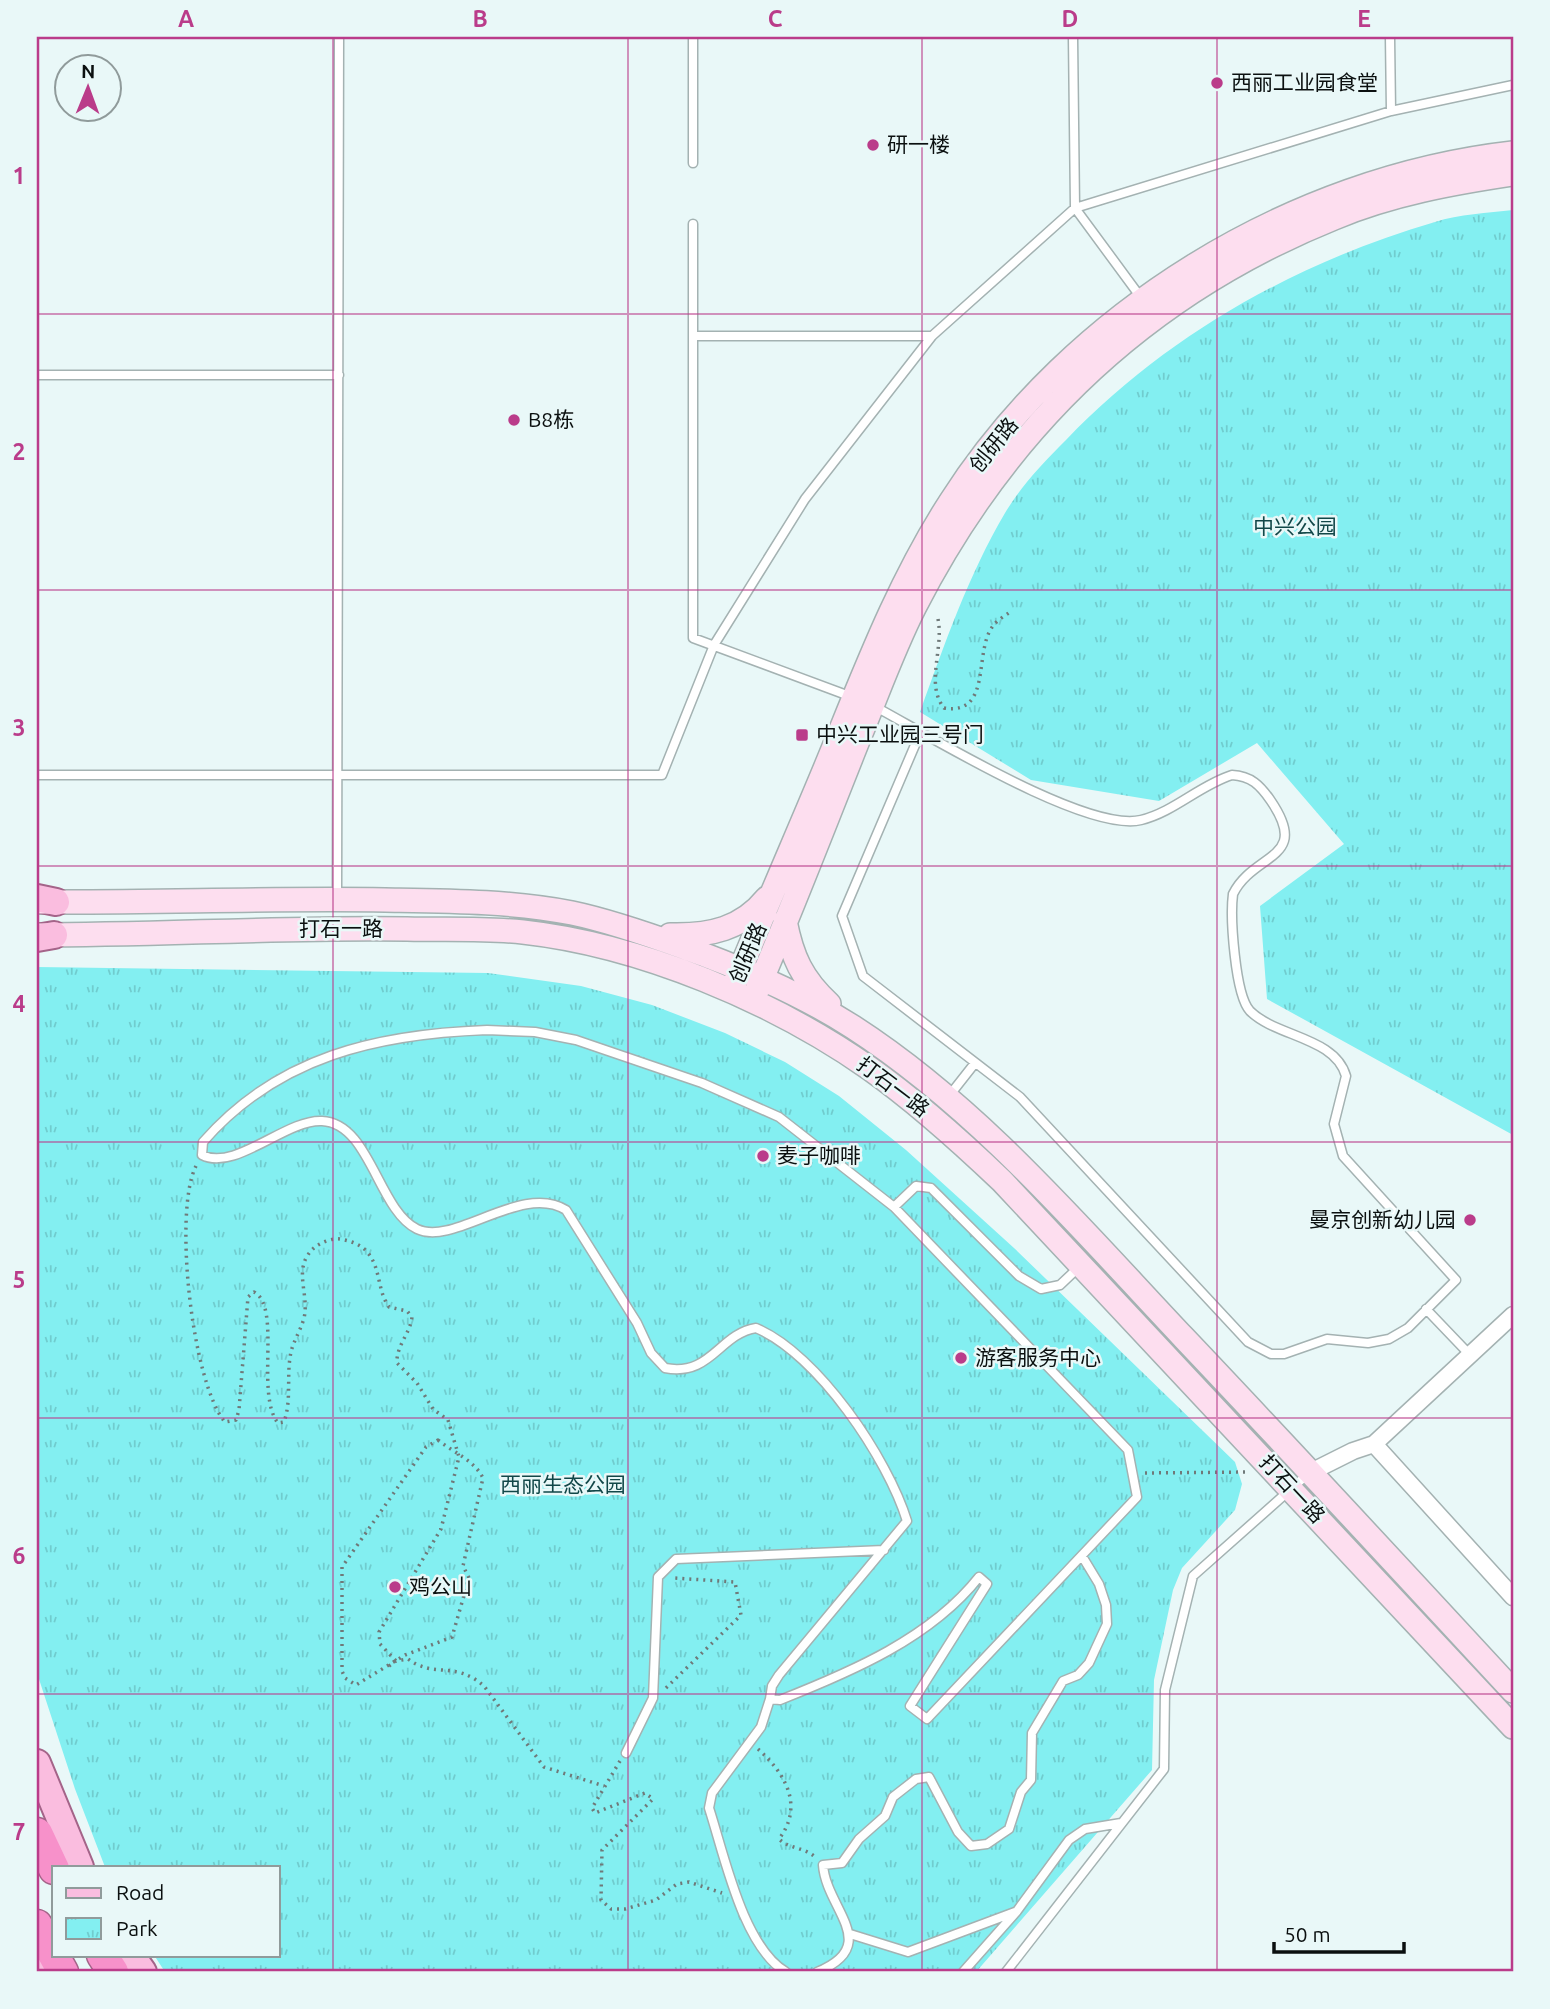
<svg xmlns="http://www.w3.org/2000/svg" width="1550" height="2009" font-family="Ubuntu,'Noto Sans SC',sans-serif">
	<style>
		.park { fill: url(#park-tufts) }
		.lines { fill: none; stroke-linecap: round; stroke-linejoin: round }
		.lane-casing { stroke: #a4b2b2; stroke-width: 11 }
		.street-casing { stroke: #a4b2b2; stroke-width: 19 }
		.secondary-casing { stroke: #a4b2b2; stroke-width: 26 }
		.primary-casing { stroke: #a46489; stroke-width: 30 }
		.highway-casing { stroke: #a46489; stroke-width: 33 }
		.path { stroke: #6f7979; stroke-width: 3.5; stroke-dasharray: 2 5; stroke-linecap: butt }
		.lane { stroke: #fff; stroke-width: 8 }
		.street { stroke: #fff; stroke-width: 16 }
		.secondary { stroke: #fddeef; stroke-width: 23 }
		.primary { stroke: #fabddf; stroke-width: 26 }
		.highway { stroke: #f791ca; stroke-width: 30 }
		.path-bridge { stroke: #6f7979; stroke-width: 3.5; stroke-dasharray: 2 5; stroke-linecap: butt }
		.grid { fill: none; stroke: #ba3c8a; stroke-width: 2; stroke-opacity: 0.55 }
		.poi-dot { fill: #ba3c8a; stroke: #e9f8f8; stroke-width: 2.5 }
		.labels { text-anchor: middle; stroke-width: 5; stroke-linejoin: round; paint-order: stroke }
		.poi-label { font-size: 21px; fill: #0b1010; stroke: #e9f8f8; text-anchor: start }
		.street-label { font-size: 21px; fill: #0b1010; stroke: #e9f8f8 }
		.park-label { font-size: 21px; fill: #114748; stroke: #e9f8f8 }
		.neatline { fill: none; stroke: #ba3c8a; stroke-width: 2.5 }
		.grid-label { font-size: 23px; text-anchor: middle; font-weight: bold; fill: #ba3c8a }
	</style>
	<defs>
		<pattern id="park-tufts" width="24" height="20" patternUnits="userSpaceOnUse" patternTransform="scale(1.75)"><rect width="24" height="20" fill="#83eff1"/><path d="M3 7l-1-3M5 7V3M7 7l1-3M15 17l-1-3M17 17v-4M19 17l1-3" fill="none" stroke="#70ccce"/></pattern>
	</defs>
	<rect width="100%" height="100%" fill="#e9f8f8"/>
	<path class="park" d="M 1513,210 L 1513,1135 L 1267,999 L 1260,906 L 1344,844 L 1257,743 L 1159,801 L 1031,780 L 920,712 C 945,643 968,576 1005,513 C 1021,486 1044,462 1066,440 C 1167,335 1295,263 1435,222 C 1459,214 1488,213 1513,210 Z
		M 37,967 L 488,973 L 581,986 L 652,1005 L 725,1033 L 785,1062 L 839,1096 L 906,1150 L 1014,1248 L 1235,1462 L 1242,1484 L 1235,1510 L 1182,1568 L 1173,1590 L 1154,1680 L 1152,1770 L 976,1972 L 165,1972 L 154,1955 L 278,1955 L 278,1867 L 105,1867 L 75,1789 L 37,1673 Z"/>
	<g class="lines">
		<defs>
			<path id="lane" d="M 693,37 L 693,163
				M 1073,37 L 1075,208 L 1142,299
				M 1390,37 L 1391,111
				M 693,224 L 693,638 L 852,697
				M 693,336 L 932,336
				M 37,375 L 339,375
				M 874,706 C 928,735 1087,833 1141,820 C 1174,812 1200,785 1232,775 C 1251,776 1260,785 1271,801 C 1311,860 1254,852 1233,894 C 1230,917 1235,995 1250,1011 C 1276,1037 1335,1037 1346,1076 L 1334,1124 L 1343,1156 L 1456,1280 L 1408,1328 L 1389,1339 L 1368,1343 L 1327,1339 L 1284,1354 L 1271,1354 L 1248,1342 L 1020,1097 L 863,976 L 842,916 L 921,731
				M 37,775 L 662,775 L 714,645 L 805,499 L 932,336 L 1075,208 L 1391,111 L 1513,85
				M 337,896 L 339,37
				M 487,1030 L 535,1032 L 576,1040 L 702,1083 L 779,1117 L 894,1207 L 1128,1450 L 1137,1497 L 927,1719 L 910,1706 L 987,1584 L 979,1577 C 931,1638 851,1672 780,1700 L 770,1699 L 772,1686 L 779,1675 L 907,1521 C 888,1459 818,1354 756,1328 C 719,1334 711,1377 665,1368 L 651,1353 L 637,1323 L 566,1210 C 522,1182 454,1247 417,1229 C 378,1210 370,1123 322,1121 C 286,1119 235,1172 202,1155 L 203,1142 C 278,1056 378,1034 487,1030 Z
				M 949,1096 L 975,1063
				M 894,1207 L 916,1186 L 931,1188 L 1019,1276 L 1041,1289 L 1060,1285 L 1079,1267
				M 1426,1309 L 1470,1355
				M 770,1699 L 761,1727 L 712,1793 L 709,1808 C 724,1854 743,1947 786,1972
				M 626,1753 L 653,1698 L 658,1577 L 676,1559 L 884,1550
				M 850,1934 L 908,1952 L 1015,1912
				M 817,1972 C 883,1945 826,1909 823,1865 L 842,1863 L 859,1839 L 885,1816 L 893,1797 L 916,1779 L 929,1777 L 958,1832 L 971,1846 L 987,1844 L 1009,1829 L 1021,1792 L 1031,1780 L 1032,1733 L 1063,1681 L 1078,1675 L 1089,1663 L 1107,1624 L 1106,1605 L 1099,1584 L 1082,1556
				M 963,1972 L 1017,1911 L 1069,1840 L 1085,1829 L 1121,1823
				M 1006,1972 L 1164,1769 L 1165,1690 L 1193,1576 L 1309,1473"/>
			<path id="street" d="M 1374,1444 L 1513,1597
				M 1311,1472 L 1353,1451 L 1374,1444 L 1513,1315"/>
			<path id="secondary" d="M 37,902 C 153,903 269,898 385,900 C 448,901 510,901 572,913 C 610,921 647,934 683,947 C 742,968 800,993 853,1027 C 980,1109 1081,1229 1184,1338 C 1295,1455 1404,1573 1513,1691
				M 785,921 C 792,957 802,979 829,1004
				M 37,935 C 160,935 283,927 407,929 C 445,930 485,928 523,932 C 641,945 773,1001 869,1068 C 917,1102 960,1141 1002,1181 L 1513,1727
				M 670,935 C 710,936 742,929 767,898
				M 735,983 C 765,908 798,834 829,759 C 865,671 899,581 951,501 C 1072,312 1291,178 1513,153
				M 756,993 C 792,909 825,823 859,738 C 877,695 893,649 915,606 C 1007,427 1146,294 1334,218 C 1391,194 1453,183 1513,174"/>
			<path id="primary" d="M 37,898 L 56,902
				M 37,938 L 54,935
				M 37,1763 L 80,1867
				M 131,1955 L 143,1972
				M 37,1969 L 38,1972"/>
			<path id="highway" d="M 37,1833 L 54,1869
				M 37,1925 L 63,1972
				M 102,1955 L 113,1972"/>
		</defs>
		<use href="#lane" class="lane-casing"/>
		<use href="#street" class="street-casing"/>
		<use href="#secondary" class="secondary-casing"/>
		<use href="#primary" class="primary-casing"/>
		<use href="#highway" class="highway-casing"/>
		<path class="path" d="M 938,619 C 944,649 925,684 944,708 C 993,716 973,651 993,626 C 997,620 1005,616 1010,612
			M 196,1166 C 173,1211 192,1383 225,1422 L 236,1420 L 239,1410 L 248,1297 L 254,1292 C 282,1307 255,1394 278,1423 L 284,1422 C 292,1399 286,1375 291,1352 C 294,1339 304,1325 305,1312 C 307,1288 293,1266 315,1247 C 322,1242 332,1238 340,1239 C 350,1241 361,1244 368,1253 C 381,1269 377,1290 389,1307 L 407,1311 L 412,1317 C 410,1334 396,1346 397,1363 L 417,1383 L 433,1409 L 448,1420 L 459,1457 L 441,1529 L 379,1632 L 380,1644 L 396,1661
			M 1145,1473 L 1249,1472
			M 389,1666 L 396,1661 L 408,1659 C 435,1679 454,1660 484,1686 L 544,1767 L 604,1786
			M 666,1688 L 741,1615 L 735,1582 L 674,1578
			M 758,1749 C 786,1774 804,1806 779,1839 C 789,1849 804,1847 815,1857
			M 620,1761 L 592,1808 L 595,1813 L 645,1793 L 653,1799 L 602,1850 L 601,1900 L 611,1909 L 625,1909 L 656,1900 L 677,1884 L 689,1882 L 722,1893"/>
		<use href="#lane" class="lane"/>
		<use href="#street" class="street"/>
		<use href="#secondary" class="secondary"/>
		<use href="#primary" class="primary"/>
		<use href="#highway" class="highway"/>
		<path class="path-bridge" d="M 438,1440 C 454,1453 474,1460 483,1478 L 463,1566 L 469,1578 L 452,1637 L 405,1655 L 356,1685 L 345,1678 L 342,1671 L 342,1567 L 426,1447 Z"/>
	</g>
	<path class="grid" d="M 333,37 L 333,1972M 628,37 L 628,1972M 922,37 L 922,1972M 1217,37 L 1217,1972M 37,314 L 1513,314M 37,590 L 1513,590M 37,866 L 1513,866M 37,1142 L 1513,1142M 37,1418 L 1513,1418M 37,1694 L 1513,1694"/>
	<g class="poi-dot">
		<circle cx="1217" cy="83" r="7"/>
		<circle cx="873" cy="145" r="7"/>
		<circle cx="514" cy="420" r="7"/>
		<rect x="795" y="728" width="14" height="14" rx="3.5"/>
		<circle cx="763" cy="1156" r="7"/>
		<circle cx="1470" cy="1220" r="7"/>
		<circle cx="961" cy="1358" r="7"/>
		<circle cx="395" cy="1587" r="7"/>
	</g>
	<g class="labels">
		<g class="poi-label">
			<text x="1231" y="90">西丽工业园食堂</text>
			<text x="887" y="152">研一楼</text>
			<text x="528" y="427">B8栋</text>
			<text x="816" y="742">中兴工业园三号门</text>
			<text x="777" y="1163">麦子咖啡</text>
			<text x="1456" y="1227" text-anchor="end">曼京创新幼儿园</text>
			<text x="975" y="1365">游客服务中心</text>
			<text x="409" y="1594">鸡公山</text>
		</g>
		<g class="street-label">
			<text transform="translate(994 445) rotate(-51)" y="7">创研路</text>
			<text x="341" y="936">打石一路</text>
			<text transform="translate(748 953) rotate(-67)" y="7">创研路</text>
			<text transform="translate(893 1087) rotate(37)" y="7">打石一路</text>
			<text transform="translate(1292 1489) rotate(47)" y="7">打石一路</text>
		</g>
		<g class="park-label">
			<text x="1295" y="534">中兴公园</text>
			<text x="563" y="1492">西丽生态公园</text>
		</g>
	</g>
	<rect width="1550" height="2009" fill="none" stroke="#e9f8f8" stroke-width="77"/>
	<rect x="52" y="1866" width="228" height="91" fill="#e9f8f8" stroke="#909b9b" stroke-width="2"/>
	<rect x="66" y="1888" width="35" height="10" fill="#fabddf" stroke="#909b9b" stroke-width="2"/>
	<text x="116" y="1900" font-size="21" fill="#0b1010">Road</text>
	<rect x="66" y="1918" width="35" height="21" fill="url(#park-tufts)" stroke="#909b9b" stroke-width="2"/>
	<text x="116" y="1936" font-size="21" fill="#0b1010">Park</text>
	<g transform="translate(88 88) rotate(1)"><circle r="33" fill="#e9f8f8" stroke="#909b9b" stroke-width="2"/>
	<path d="M0-5L12 26L0 18L-12 26Z" fill="#ba3c8a"/>
	<text y="-10" font-size="19" font-weight="bold" text-anchor="middle" fill="#0b1010">N</text>
	</g>
	<path d="M1274 1942v10h130v-10" fill="none" stroke="#0b1010" stroke-width="3.5"/>
	<text x="1284" y="1942" font-size="21" fill="#0b1010" stroke="#e9f8f8" stroke-width="5" paint-order="stroke">50 m</text>
	<rect x="38" y="38" width="1474" height="1932" class="neatline"/>
	<g class="grid-label">
		<text x="186" y="27">A</text>
		<text x="480" y="27">B</text>
		<text x="775" y="27">C</text>
		<text x="1070" y="27">D</text>
		<text x="1364" y="27">E</text>
		<text x="19" y="184">1</text>
		<text x="19" y="460">2</text>
		<text x="19" y="736">3</text>
		<text x="19" y="1012">4</text>
		<text x="19" y="1288">5</text>
		<text x="19" y="1564">6</text>
		<text x="19" y="1840">7</text>
	</g>
</svg>
